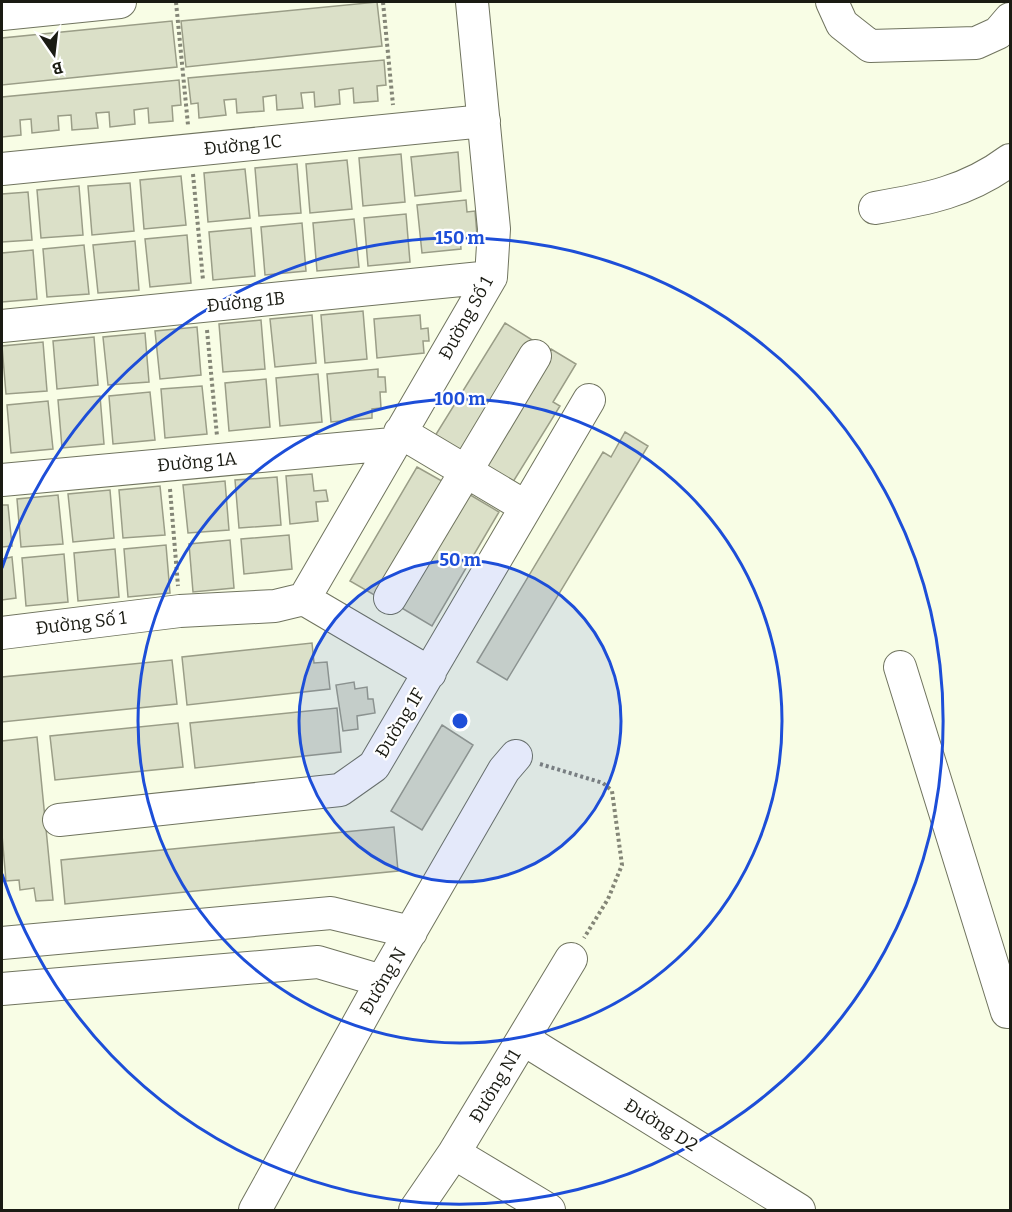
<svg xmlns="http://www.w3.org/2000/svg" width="1012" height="1212" font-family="Bitter,serif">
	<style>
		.building { fill: #dbe0c8; stroke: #9a9d87; stroke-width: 1.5 }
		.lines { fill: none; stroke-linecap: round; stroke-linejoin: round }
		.minor-casing { stroke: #70745f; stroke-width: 34 }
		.path { stroke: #848677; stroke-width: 4; stroke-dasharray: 3 3; stroke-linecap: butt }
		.minor { stroke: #fff; stroke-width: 32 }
		.ring { fill: none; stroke: #1d4ed8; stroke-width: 3 }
		.labels { text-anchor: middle; stroke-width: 4.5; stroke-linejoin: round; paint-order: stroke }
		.street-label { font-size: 18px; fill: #1a1b13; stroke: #fff }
		.centre { fill: #1d4ed8; stroke: #fff; stroke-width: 3 }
		.ring-label { font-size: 18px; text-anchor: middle; font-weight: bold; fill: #1d4ed8; stroke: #fff; stroke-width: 4.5; stroke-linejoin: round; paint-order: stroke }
	</style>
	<rect width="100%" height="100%" fill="#f8fde5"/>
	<path class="building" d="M 377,2 L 382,46 L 186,67 L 181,21 Z
		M 172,21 L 177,67 L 2,85 L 2,38 Z
		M 384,60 L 386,85 L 377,86 L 378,101 L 354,103 L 353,88 L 339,90 L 340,104 L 315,107 L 314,92 L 301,93 L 303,108 L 277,110 L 276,95 L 263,97 L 264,111 L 237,113 L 236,99 L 224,100 L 226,115 L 199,118 L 198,103 L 191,104 L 188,78 Z
		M 179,80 L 181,105 L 172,106 L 173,121 L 149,123 L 148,108 L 134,110 L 135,124 L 110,127 L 109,112 L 96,113 L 98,128 L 72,130 L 71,115 L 58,116 L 59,130 L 32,133 L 31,119 L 20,120 L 21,135 L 2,137 L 2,97 Z
		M 458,152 L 461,191 L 415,196 L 411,157 Z
		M 401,154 L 405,202 L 363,206 L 359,158 Z
		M 347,160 L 352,209 L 310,213 L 306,164 Z
		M 297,164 L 301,213 L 259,216 L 255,168 Z
		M 245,169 L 250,218 L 208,222 L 204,173 Z
		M 181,176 L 186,225 L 144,229 L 140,180 Z
		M 130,183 L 134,231 L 92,235 L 88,186 Z
		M 79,186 L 83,235 L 41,238 L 37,190 Z
		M 28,192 L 32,240 L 2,242 L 2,194 Z
		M 466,200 L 467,212 L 475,211 L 477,235 L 460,236 L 461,249 L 422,253 L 417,205 Z
		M 406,214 L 410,262 L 368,266 L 364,218 Z
		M 354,219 L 359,267 L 317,271 L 313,223 Z
		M 302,223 L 306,271 L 265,275 L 261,227 Z
		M 251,228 L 255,276 L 213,280 L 209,232 Z
		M 187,235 L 191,283 L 150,287 L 145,239 Z
		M 135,241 L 139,290 L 98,293 L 93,245 Z
		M 84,245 L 89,294 L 47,297 L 43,249 Z
		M 33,250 L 37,299 L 2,302 L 2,253 Z
		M 363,311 L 367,359 L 325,363 L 321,315 Z
		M 312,315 L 316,363 L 275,367 L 270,319 Z
		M 420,315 L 421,329 L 428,328 L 429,341 L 423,341 L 424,353 L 377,358 L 374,319 Z
		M 261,320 L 265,369 L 223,372 L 219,324 Z
		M 505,323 L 537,343 L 463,463 L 430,444 Z
		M 197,327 L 201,375 L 160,379 L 155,331 Z
		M 145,333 L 149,382 L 108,385 L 103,337 Z
		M 94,337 L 98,385 L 57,389 L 53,341 Z
		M 43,342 L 47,391 L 6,394 L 2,346 Z
		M 551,349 L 576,364 L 553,402 L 560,406 L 508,490 L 476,471 Z
		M 378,369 L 378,377 L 385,377 L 386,392 L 380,392 L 381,408 L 372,409 L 372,418 L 331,422 L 327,374 Z
		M 318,374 L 322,422 L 280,426 L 276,378 Z
		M 266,379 L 270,427 L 229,431 L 225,383 Z
		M 202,386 L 207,434 L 165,438 L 161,389 Z
		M 150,392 L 155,440 L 113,444 L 109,396 Z
		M 100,396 L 104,444 L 62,448 L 58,400 Z
		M 48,401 L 53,449 L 11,453 L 7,405 Z
		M 625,432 L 648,446 L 507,680 L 477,662 L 603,452 L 611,457 Z
		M 417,467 L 449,485 L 383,600 L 350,581 Z
		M 312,474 L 314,491 L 326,490 L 328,501 L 316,502 L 318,521 L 290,524 L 286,476 Z
		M 277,477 L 281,525 L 239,528 L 235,480 Z
		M 225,481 L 229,530 L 188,533 L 183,485 Z
		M 160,486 L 165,535 L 123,538 L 119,490 Z
		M 110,490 L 114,538 L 73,542 L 68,494 Z
		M 467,493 L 499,512 L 432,626 L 400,607 Z
		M 58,495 L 63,544 L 21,547 L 17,499 Z
		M 2,505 L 8,505 L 12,546 L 2,547 Z
		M 289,535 L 292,569 L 244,574 L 241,539 Z
		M 230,540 L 234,588 L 193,592 L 189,544 Z
		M 166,545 L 170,593 L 128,597 L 124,549 Z
		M 115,549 L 119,597 L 78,601 L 74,553 Z
		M 64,554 L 68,602 L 26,606 L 22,558 Z
		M 12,557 L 16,598 L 2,600 L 2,559 Z
		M 312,643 L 314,663 L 327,662 L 330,689 L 187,705 L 182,657 Z
		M 172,660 L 177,704 L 2,722 L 2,677 Z
		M 354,682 L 355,689 L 367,687 L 368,699 L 373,699 L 375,713 L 357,716 L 358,729 L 343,731 L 336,685 Z
		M 337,708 L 341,752 L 195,768 L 190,723 Z
		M 178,723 L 183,767 L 55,780 L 50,736 Z
		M 442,725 L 473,745 L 422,830 L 391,811 Z
		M 37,737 L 53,900 L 36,901 L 34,888 L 20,890 L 19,880 L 6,881 L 2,835 L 2,741 Z
		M 394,827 L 398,871 L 65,904 L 61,860 Z"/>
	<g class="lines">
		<defs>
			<path id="minor" d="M 832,2 L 842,24 L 870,46 L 976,43 L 998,33 L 1010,19
				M 2,14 L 120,2
				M 2,169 L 484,121
				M 875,208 C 927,199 967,192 1010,160
				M 2,326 L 491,277
				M 400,432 L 526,507
				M 2,480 L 392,444
				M 390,598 L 535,356
				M 304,599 L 491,277 L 494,229 L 472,2
				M 2,633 L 180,611 L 275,606 L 304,599 L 430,673
				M 900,667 L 1007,1012 L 1010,1012
				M 59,820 L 340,790 L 374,766 L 589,400
				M 2,943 L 331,913 L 411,932
				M 2,989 L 318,962 L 382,981
				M 523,1039 L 799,1210
				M 454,1153 L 549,1210
				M 255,1210 L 382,981 L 504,770 L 516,756
				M 415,1210 L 454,1153 L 571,959"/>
		</defs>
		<use href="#minor" class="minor-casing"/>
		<path class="path" d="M 176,2 L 188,125
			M 383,2 L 393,105
			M 193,174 L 203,280
			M 207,330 L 217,436
			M 170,489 L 178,586
			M 540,764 L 603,783 L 612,791 L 622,865 L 608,899 L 584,938"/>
		<use href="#minor" class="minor"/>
	</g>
	<circle cx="460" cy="721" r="161" fill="#1d4ed8" fill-opacity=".12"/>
	<g class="ring">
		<circle cx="460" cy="721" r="161"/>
		<circle cx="460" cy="721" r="322"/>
		<path d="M2 568A483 483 0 1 1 2 874"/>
	</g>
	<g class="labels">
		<g class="street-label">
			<text transform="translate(243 145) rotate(-6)" y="6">Đường 1C</text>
			<text transform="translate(246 302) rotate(-6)" y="6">Đường 1B</text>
			<text transform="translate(466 318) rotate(-61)" y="6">Đường Số 1</text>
			<text transform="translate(197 462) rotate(-5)" y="6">Đường 1A</text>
			<text transform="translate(81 623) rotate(-7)" y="6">Đường Số 1</text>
			<text transform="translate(400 723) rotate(-59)" y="6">Đường 1F</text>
			<text transform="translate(383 981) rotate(-60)" y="6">Đường N</text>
			<text transform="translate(495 1086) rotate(-59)" y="6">Đường N1</text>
			<text transform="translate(661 1125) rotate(32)" y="6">Đường D2</text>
		</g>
	</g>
	<circle cx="460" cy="721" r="9" class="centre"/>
	<g class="ring-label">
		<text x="460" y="244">150 m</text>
		<text x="460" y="405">100 m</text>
		<text x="460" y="566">50 m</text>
	</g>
	<rect width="1012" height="1212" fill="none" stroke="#1a1b13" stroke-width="6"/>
	<g transform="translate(54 54) rotate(166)" stroke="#ffffff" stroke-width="4.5" paint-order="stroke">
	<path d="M0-4.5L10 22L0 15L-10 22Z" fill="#1a1b13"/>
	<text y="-9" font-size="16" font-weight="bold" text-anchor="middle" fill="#1a1b13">B</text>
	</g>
</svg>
